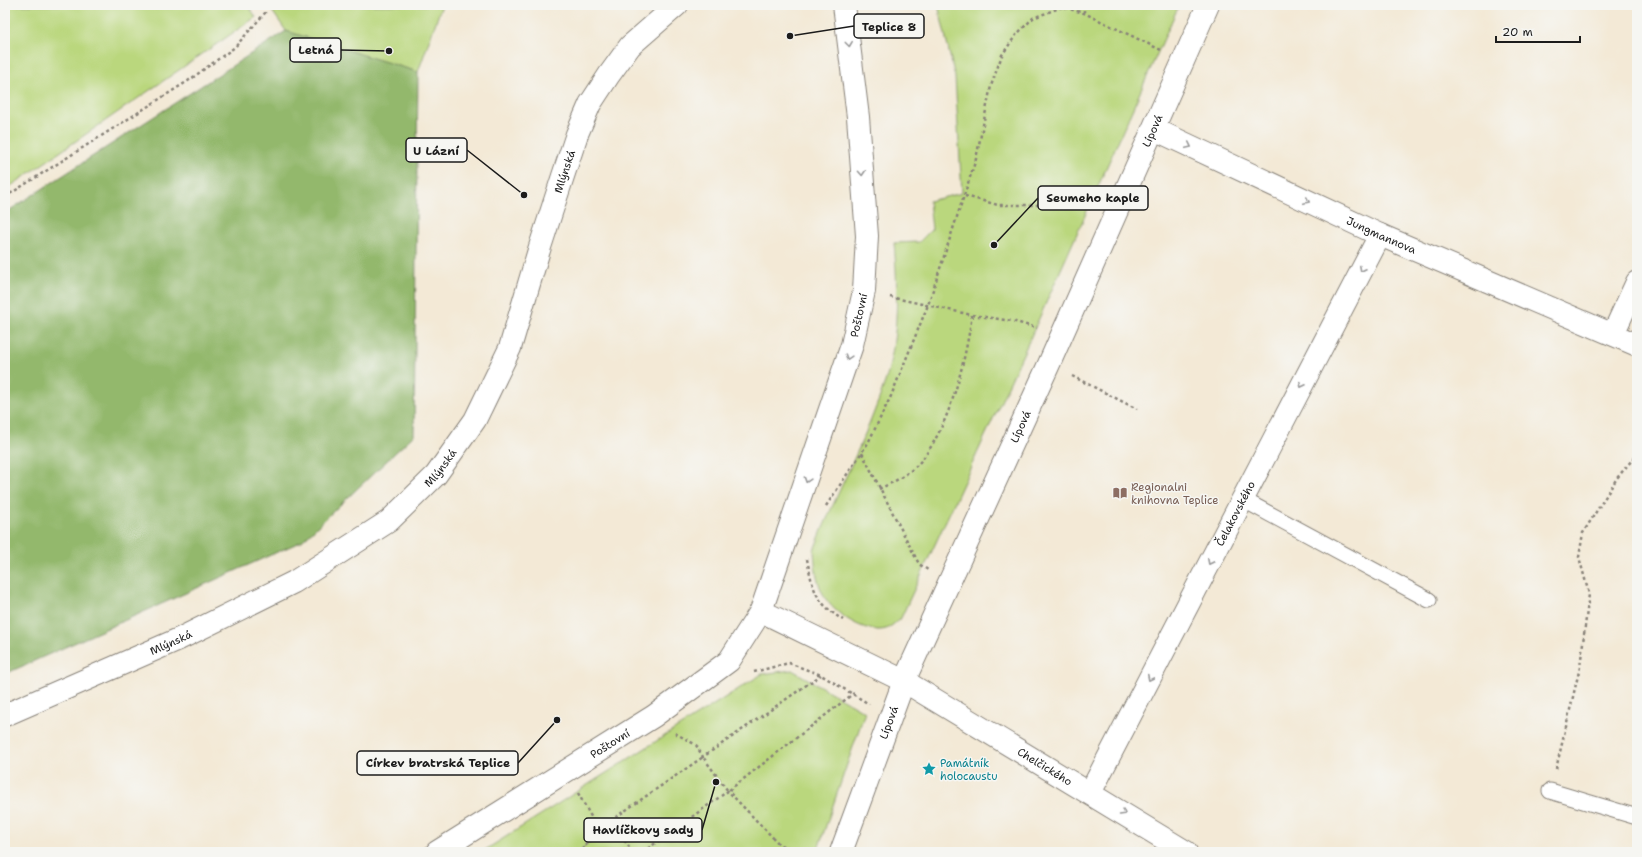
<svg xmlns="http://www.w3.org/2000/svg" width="1642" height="857" font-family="'Shantell Sans',sans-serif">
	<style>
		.green { fill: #bad77d; stroke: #6b7a4c }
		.forest { fill: #93b86c; stroke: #586a44 }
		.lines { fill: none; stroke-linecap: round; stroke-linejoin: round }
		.lane-casing { stroke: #888279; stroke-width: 17 }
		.street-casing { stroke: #888279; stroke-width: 24 }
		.path { stroke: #888279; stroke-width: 2.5; stroke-dasharray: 3 3; stroke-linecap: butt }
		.lane { stroke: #fff; stroke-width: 15 }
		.street { stroke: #fff; stroke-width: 22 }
		.oneway { stroke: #999 }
		.labels { text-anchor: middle; stroke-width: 3; stroke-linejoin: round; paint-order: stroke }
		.street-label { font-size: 11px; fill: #1c1c1c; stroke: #f6f6f2 }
		.education-label { font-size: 11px; fill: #785e54; stroke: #f6f6f2; text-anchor: start }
		.culture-label { font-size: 11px; fill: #0d838f; stroke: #f6f6f2; text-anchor: start }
		.leader { fill: none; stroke: #1c1c1c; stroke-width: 1.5 }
		.callout-dot { fill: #1c1c1c; stroke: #f6f6f2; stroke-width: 1.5 }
		.callout { fill: #f6f6f2; stroke: #1c1c1c; stroke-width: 1.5 }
		.callout-label { font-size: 12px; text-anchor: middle; font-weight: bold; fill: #1c1c1c }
	</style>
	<rect width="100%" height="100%" fill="#f6f6f2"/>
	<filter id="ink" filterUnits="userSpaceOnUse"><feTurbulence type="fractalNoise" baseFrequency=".025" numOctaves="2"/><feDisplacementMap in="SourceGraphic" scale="8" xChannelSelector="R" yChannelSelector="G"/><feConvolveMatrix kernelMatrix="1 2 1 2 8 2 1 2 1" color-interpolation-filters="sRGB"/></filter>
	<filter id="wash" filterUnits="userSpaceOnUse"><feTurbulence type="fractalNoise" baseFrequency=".012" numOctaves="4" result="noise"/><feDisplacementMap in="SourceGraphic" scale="16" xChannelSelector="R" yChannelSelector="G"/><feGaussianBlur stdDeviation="0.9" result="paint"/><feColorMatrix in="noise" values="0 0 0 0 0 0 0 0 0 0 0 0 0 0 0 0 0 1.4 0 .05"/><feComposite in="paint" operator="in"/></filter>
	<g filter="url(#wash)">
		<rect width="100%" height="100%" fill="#f3e9d6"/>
		<path class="green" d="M 5,5 L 248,5 L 256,17 L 5,190 Z
			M 268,5 L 442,5 L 418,72 L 286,31 Z
			M 938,5 L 1179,5 L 1029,341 L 901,618 C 897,621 891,627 886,629 C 866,635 833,613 824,596 C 816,581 815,566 814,550 C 836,493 867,438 886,379 C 899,336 898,287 894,243 L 919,242 L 932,229 L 929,201 L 962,193 L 955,77 Z
			M 792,670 L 865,712 L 817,852 L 482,852 L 762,674 Z"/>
		<path class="forest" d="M 286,31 L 418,72 L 414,435 L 302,541 L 5,674 L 5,213 Z"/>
	</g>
	<g filter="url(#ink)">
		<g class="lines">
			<defs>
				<path id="lane" d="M 1242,499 L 1429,600
					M 1550,791 L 1637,817"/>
				<g id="street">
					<path id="s1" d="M 1154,129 L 1380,235 L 1637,345"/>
					<path d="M 1613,334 L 1637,282"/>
					<path id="s2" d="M 761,611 L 904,681 L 1186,852"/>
					<path id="s3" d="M 5,715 L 179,639 L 294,582 L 389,521 L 436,475 L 475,420 L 510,348 L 539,250 L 563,176 L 577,134 L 590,104 L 609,75 L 630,46 L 677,5"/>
					<path id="s4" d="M 1090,793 L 1380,235"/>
					<path id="s5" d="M 437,852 L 654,716 L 729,661 L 761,611 L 852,345 L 864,291 L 867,236 L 858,117 L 844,5"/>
					<path id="s6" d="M 841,852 L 904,681 L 1049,364 L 1208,5"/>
				</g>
			</defs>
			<use href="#lane" class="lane-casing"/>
			<use href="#street" class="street-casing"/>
			<path class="path" d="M 1084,13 L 1084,5
				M 965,196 L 998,205 L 1034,205 L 1073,203 L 1090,209
				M 5,197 L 188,81 L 235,47 L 265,13 L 265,5
				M 890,297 L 972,315 L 1012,321 L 1037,328
				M 1072,376 L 1137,409
				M 862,453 L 919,564 L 928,570
				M 879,489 C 896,481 913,472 924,457 C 952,419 965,361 972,315
				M 826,506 L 868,443 L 891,396 L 928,305 L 976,159 L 991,86 L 1002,55 L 1016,35 L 1033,18 L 1062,7 L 1084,13 L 1161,50
				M 807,559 C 813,590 815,602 843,620
				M 754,672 L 789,663 L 821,675 L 869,704
				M 675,733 L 696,745 L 703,757 L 821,675
				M 1556,769 L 1580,667 L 1589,594 L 1579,557 L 1583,533 L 1617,478 L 1637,454
				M 578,793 L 594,822 L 582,852
				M 610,821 L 633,852
				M 585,846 L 610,821 L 703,757 L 728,791 L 854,693
				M 643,852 L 728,791 L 780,845 L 804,852"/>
			<use href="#lane" class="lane"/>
			<use href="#street" class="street"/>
		</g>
		<defs><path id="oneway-chevron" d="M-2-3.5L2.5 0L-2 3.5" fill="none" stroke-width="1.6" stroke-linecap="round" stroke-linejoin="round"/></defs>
		<g class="oneway">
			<use href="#oneway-chevron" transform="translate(849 44) rotate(83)"/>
			<use href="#oneway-chevron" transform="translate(1189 146) rotate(25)"/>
			<use href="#oneway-chevron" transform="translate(862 173) rotate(86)"/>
			<use href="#oneway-chevron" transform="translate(1307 201) rotate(25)"/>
			<use href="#oneway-chevron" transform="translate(1362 269) rotate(117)"/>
			<use href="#oneway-chevron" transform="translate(848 357) rotate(108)"/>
			<use href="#oneway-chevron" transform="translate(1302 385) rotate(117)"/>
			<use href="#oneway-chevron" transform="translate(807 480) rotate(108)"/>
			<use href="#oneway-chevron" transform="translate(1210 562) rotate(117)"/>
			<use href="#oneway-chevron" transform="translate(1150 678) rotate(117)"/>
			<use href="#oneway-chevron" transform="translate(1123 813) rotate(31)"/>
		</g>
	</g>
	<defs>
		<symbol id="library-bare" viewBox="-9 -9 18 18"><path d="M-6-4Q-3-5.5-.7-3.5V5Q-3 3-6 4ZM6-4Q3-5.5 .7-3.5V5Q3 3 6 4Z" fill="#8d6e63" stroke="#f6f6f2" stroke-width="2.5" paint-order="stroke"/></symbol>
		<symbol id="sight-bare" viewBox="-9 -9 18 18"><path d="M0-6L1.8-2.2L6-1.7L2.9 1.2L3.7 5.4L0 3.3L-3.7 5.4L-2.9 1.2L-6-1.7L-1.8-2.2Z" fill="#0f9aa8" stroke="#f6f6f2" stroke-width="2.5" paint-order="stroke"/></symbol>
	</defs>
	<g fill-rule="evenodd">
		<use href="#library-bare" x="1110" y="483" width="20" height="20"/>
		<use href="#sight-bare" x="919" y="759" width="20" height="20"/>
	</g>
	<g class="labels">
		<g class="street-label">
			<text dy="4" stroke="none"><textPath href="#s6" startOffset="786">Lípová</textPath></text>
			<text dy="4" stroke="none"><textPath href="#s3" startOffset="829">Mlýnská</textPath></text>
			<text dy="4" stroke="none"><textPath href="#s1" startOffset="251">Jungmannova</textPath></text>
			<text dy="4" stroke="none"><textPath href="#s5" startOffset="720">Poštovní</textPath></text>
			<text dy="4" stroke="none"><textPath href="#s6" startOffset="462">Lípová</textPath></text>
			<text dy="4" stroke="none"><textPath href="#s3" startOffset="505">Mlýnská</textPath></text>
			<text dy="4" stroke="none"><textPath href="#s4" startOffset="315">Čelakovského</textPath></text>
			<text dy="4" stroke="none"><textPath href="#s3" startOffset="181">Mlýnská</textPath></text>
			<text dy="4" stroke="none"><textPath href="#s6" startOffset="138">Lípová</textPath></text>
			<text dy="4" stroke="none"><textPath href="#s5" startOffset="204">Poštovní</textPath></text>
			<text dy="4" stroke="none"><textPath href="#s2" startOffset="324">Chelčického</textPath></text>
		</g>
		<g class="education-label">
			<text x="1131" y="491">Regionalni<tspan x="1131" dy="13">knihovna Teplice</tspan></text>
		</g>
		<g class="culture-label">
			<text x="940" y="767">Památník<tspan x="940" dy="13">holocaustu</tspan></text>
		</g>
	</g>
	<path class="leader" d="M790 36L854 26M389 51L341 50M524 195L467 150M994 245L1038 198M557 720L518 763M716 782L702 830"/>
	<g class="callout-dot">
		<circle cx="790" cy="36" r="4"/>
		<circle cx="389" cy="51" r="4"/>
		<circle cx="524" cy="195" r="4"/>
		<circle cx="994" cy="245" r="4"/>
		<circle cx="557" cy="720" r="4"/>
		<circle cx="716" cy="782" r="4"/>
	</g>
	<g class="callout">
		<rect x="854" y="14" width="70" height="24" rx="4"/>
		<rect x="290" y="38" width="51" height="24" rx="4"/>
		<rect x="406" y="138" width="61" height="24" rx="4"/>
		<rect x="1038" y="186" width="110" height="24" rx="4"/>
		<rect x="357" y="751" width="161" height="24" rx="4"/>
		<rect x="584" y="818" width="118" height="24" rx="4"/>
	</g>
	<g class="callout-label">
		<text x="889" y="31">Teplice 8</text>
		<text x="316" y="54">Letná</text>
		<text x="436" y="155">U Lázní</text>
		<text x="1093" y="202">Seumeho kaple</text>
		<text x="438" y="767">Církev bratrská Teplice</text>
		<text x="643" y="834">Havlíčkovy sady</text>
	</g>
	<rect width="1642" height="857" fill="none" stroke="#f6f6f2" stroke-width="20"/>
	<path d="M1496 36v6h84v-6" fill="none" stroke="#1c1c1c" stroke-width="2"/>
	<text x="1502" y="36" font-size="12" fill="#1c1c1c" stroke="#f6f6f2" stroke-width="3" paint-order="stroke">20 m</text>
</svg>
